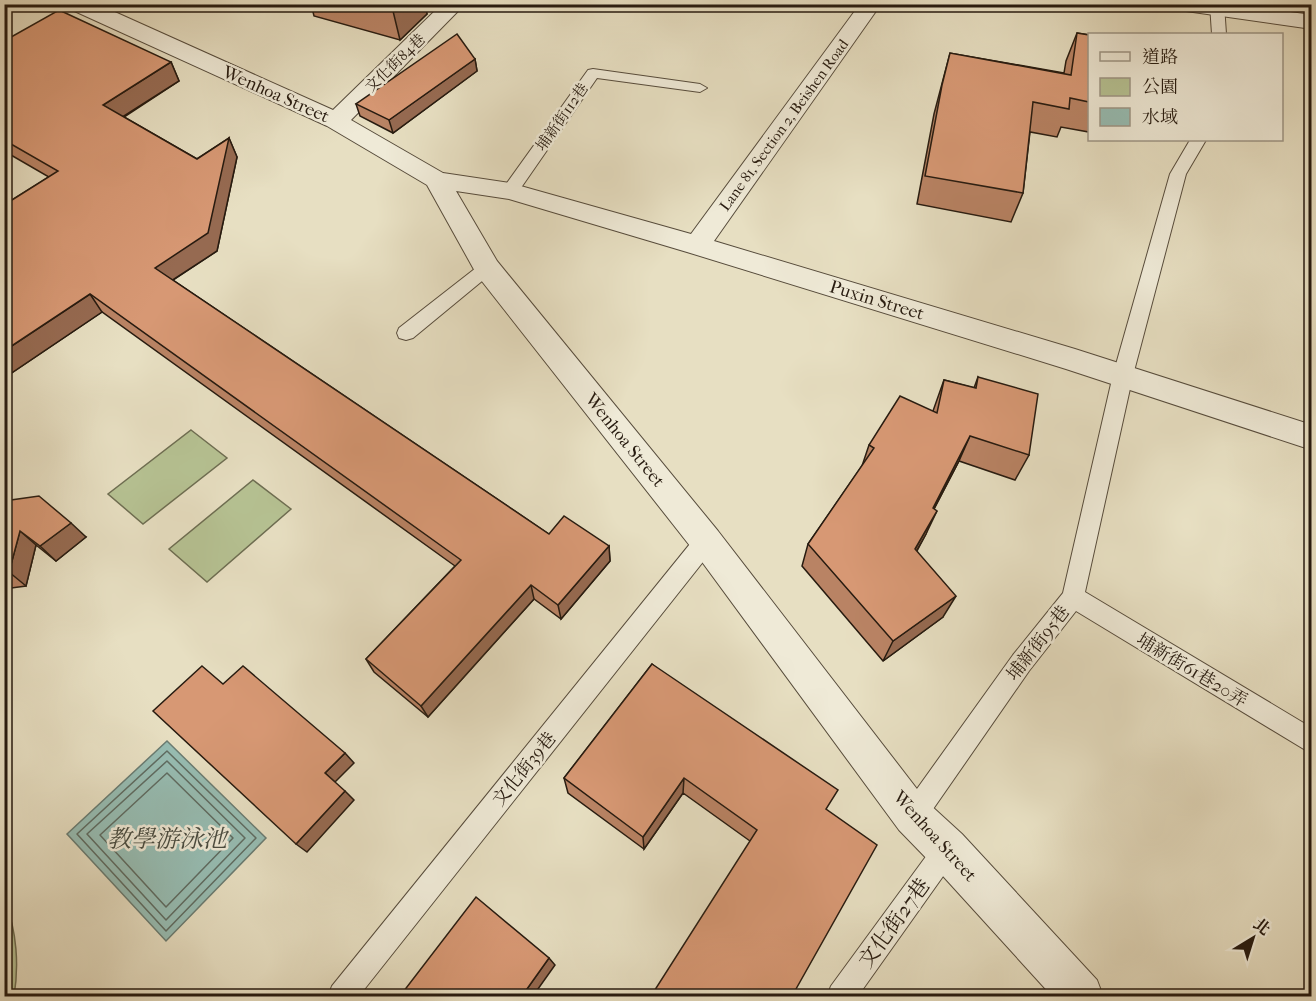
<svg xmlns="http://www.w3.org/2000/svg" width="1316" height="1001" font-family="'IM FELL French Canon','Noto Serif TC',serif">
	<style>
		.green { fill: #b6c293; stroke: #6e6e52; stroke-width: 1.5 }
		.water { fill: #97bdb3; stroke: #6a7c72; stroke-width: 1.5 }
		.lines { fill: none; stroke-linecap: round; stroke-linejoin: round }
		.shore { stroke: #5f6c62; stroke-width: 1.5 }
		.lane-casing { stroke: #574c3c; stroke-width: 2 }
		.street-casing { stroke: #574c3c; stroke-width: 2 }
		.lane { fill: #efead7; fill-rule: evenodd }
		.street { fill: #efead7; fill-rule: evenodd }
		.wall { fill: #b98364; stroke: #271b10; stroke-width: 1.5 }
		.shaded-wall { fill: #966a51; stroke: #271b10; stroke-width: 1.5 }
		.building { fill: #d79874; stroke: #271b10; stroke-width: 1.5 }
		.labels { text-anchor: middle; stroke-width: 5; stroke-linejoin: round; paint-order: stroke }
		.far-street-label { font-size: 15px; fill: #271b10; stroke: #efead7 }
		.street-label { font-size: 18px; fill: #271b10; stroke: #efead7 }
		.near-street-label { font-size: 21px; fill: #271b10; stroke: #efead7 }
		.near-water-label { font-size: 24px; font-style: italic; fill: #494c41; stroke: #efead7 }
	</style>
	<rect width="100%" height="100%" fill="#e7dfc2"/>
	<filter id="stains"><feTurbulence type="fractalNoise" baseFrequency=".00333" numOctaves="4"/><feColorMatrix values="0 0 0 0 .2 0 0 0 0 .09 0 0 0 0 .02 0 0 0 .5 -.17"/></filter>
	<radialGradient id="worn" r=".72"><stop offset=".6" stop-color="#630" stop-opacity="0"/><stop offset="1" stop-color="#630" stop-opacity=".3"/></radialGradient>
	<path class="green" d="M 191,430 L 227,458 L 143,524 L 108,494 Z
		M 253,480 L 291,509 L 207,582 L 169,549 Z
		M 5,902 C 17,931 19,966 14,996 L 5,996 Z"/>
	<path class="water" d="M 167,741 L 266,838 L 166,941 L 67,834 Z"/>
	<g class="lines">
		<path class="shore" d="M 167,751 L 256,838 L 166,931 L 77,834 Z
			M 167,761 L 245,838 L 166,920 L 87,834 Z
			M 167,773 L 233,838 L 166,907 L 100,835 Z"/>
		<defs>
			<path id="lane" d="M 1210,4 L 1224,4 L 1226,34 L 1212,34 Z
				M 593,69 L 700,84 L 707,88 L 700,92 L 597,78 L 516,195 L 504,195 L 502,191 L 504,187 L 588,70 Z
				M 1190,140 L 1206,140 L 1186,174 L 1133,375 L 1085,592 L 1312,728 L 1312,754 L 1076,611 L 1029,671 L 922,825 L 913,829 L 904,825 L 900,816 L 904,807 L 1013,655 L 1063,593 L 1113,375 L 1170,174 Z
				M 487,262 L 493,264 L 496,268 L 493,272 L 413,338 L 406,340 L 399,338 L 397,333 L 399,328 L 481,264 Z
				M 706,532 L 714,534 L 717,541 L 714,548 L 359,996 L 328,996 L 332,986 L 698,534 Z
				M 947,836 L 956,840 L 960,849 L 956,858 L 858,996 L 827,996 L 831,986 L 938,840 Z"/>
			<path id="street" d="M 68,4 L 97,4 L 333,110 L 442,4 L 465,4 L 351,120 L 443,173 L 510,183 L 691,234 L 860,4 L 881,4 L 714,241 L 1075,349 L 1312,425 L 1312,450 L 1066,369 L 687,252 L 509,199 L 456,191 L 497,261 L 718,531 L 927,802 L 962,834 L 1097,980 L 1103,996 L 1052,996 L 932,864 L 899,830 L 694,551 L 477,275 L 427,185 L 327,126 L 70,9 Z
				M 1169,4 L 1231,4 L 1312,15 L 1312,29 L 1179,10 L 1171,9 Z"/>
		</defs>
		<use href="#lane" class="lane-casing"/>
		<use href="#street" class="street-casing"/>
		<use href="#lane" class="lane"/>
		<use href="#street" class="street"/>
	</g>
	<path class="wall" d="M 311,4 L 425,4 L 427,14 L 400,40 L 314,16 Z
		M 1077,33 L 1089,35 L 1089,132 L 1061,127 L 1057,137 L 1030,132 L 1023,193 L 1011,222 L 917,204 L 934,114 L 950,53 L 1064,73 L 1066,61 Z
		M 4,41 L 171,62 L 179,81 L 124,117 L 197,159 L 229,138 L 237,157 L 217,251 L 173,280 L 549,534 L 609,546 L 610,561 L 561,619 L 534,599 L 428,717 L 374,672 L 366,659 L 455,566 L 102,312 L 4,378 L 4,205 L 49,177 L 4,151 Z
		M 475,59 L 477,71 L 393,133 L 360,116 L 356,104 Z
		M 978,377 L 1029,455 L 1015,480 L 959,461 L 934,509 L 926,534 L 917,551 L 943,617 L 883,661 L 802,566 L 808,544 L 862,466 L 869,445 L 933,411 L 944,380 L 974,388 Z
		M 4,501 L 86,537 L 56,561 L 36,545 L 26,586 L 4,589 Z
		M 652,664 L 826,810 L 750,841 L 683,793 L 644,849 L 568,793 L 564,778 Z"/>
	<path class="shaded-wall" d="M 401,4 L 425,4 L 427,14 L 400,40 L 393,11 Z
		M 475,59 L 477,71 L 393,133 L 389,120 Z
		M 171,62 L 179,81 L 113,123 L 103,105 Z
		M 229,138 L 237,157 L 217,251 L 165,285 L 155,268 Z
		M 90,294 L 102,312 L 4,378 L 4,351 Z
		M 970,436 L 959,461 L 922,532 L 933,508 Z
		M 937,511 L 926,534 L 905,571 L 915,549 Z
		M 71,523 L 86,537 L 56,561 L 40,546 Z
		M 20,531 L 36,545 L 26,586 L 9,572 Z
		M 609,546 L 610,561 L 561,619 L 558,605 Z
		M 531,585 L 534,599 L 428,717 L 421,706 Z
		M 956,596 L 943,617 L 883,661 L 893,641 Z
		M 345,753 L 354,763 L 335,782 L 325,773 Z
		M 684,778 L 683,793 L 644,849 L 643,837 Z
		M 345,791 L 354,800 L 307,852 L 296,844 Z
		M 549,958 L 555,965 L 533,996 L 522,996 Z"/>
	<path class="building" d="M 367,4 L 401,4 L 393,11 Z
		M 59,10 L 171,62 L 103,105 L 197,159 L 229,138 L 208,233 L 155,268 L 549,534 L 564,516 L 609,546 L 558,605 L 531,585 L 421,706 L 366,659 L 461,560 L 90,294 L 4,351 L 4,205 L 58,171 L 4,140 L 4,41 Z
		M 1077,33 L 1089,35 L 1089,102 L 1070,98 L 1069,109 L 1033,102 L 1023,193 L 925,176 L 942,85 L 950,53 L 1071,75 Z
		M 457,34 L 475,59 L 389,120 L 356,104 Z
		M 978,377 L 1038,394 L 1029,455 L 970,436 L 933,508 L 937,511 L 915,549 L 956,596 L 893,641 L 808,544 L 874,448 L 869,445 L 900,396 L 937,413 L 944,380 L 976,388 Z
		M 39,496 L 71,523 L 40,546 L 20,531 L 9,572 L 4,573 L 4,501 Z
		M 652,664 L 838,790 L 826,809 L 877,845 L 792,996 L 651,996 L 757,830 L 684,778 L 643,837 L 564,778 Z
		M 202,666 L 223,684 L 243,666 L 345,753 L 325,773 L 345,791 L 296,844 L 153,711 Z
		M 476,897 L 549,958 L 522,996 L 400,996 Z"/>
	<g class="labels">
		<g class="far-street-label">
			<text transform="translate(395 63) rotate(-44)" y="5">文化街84巷</text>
			<text transform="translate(562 117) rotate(-55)" y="5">埔新街112巷</text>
			<text transform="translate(784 125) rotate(-54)" y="5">Lane 81, Section 2, Beishen Road</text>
		</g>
		<g class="street-label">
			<text transform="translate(276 94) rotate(24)" y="6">Wenhoa Street</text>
			<text transform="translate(877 300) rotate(17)" y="6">Puxin Street</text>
			<text transform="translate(625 440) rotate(51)" y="6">Wenhoa Street</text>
			<text transform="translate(1038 643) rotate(-52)" y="6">埔新街95巷</text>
			<text transform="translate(1192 670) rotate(31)" y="6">埔新街61巷20弄</text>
			<text transform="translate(524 769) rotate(-51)" y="6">文化街39巷</text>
			<text transform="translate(935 836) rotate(48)" y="6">Wenhoa Street</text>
		</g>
		<g class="near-street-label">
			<text transform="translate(894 923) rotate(-54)" y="7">文化街27巷</text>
		</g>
		<g class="near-water-label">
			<text x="167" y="847">教學游泳池</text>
		</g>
	</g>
	<rect width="1316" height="1001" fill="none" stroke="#e7dfc2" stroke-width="24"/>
	<rect x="6" y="6" width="1304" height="989" fill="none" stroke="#271b10" stroke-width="3"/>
	<rect x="12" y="12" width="1292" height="977" fill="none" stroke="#271b10" stroke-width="1.5"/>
	<rect x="1088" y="33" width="195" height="108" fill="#efead7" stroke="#9f9787" stroke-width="1.5"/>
	<rect x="1100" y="52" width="30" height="9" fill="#efead7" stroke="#9f9787" stroke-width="1.5"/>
	<text x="1142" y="63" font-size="18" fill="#271b10">道路</text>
	<rect x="1100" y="78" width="30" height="18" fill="#b6c293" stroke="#9f9787" stroke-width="1.5"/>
	<text x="1142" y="93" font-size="18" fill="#271b10">公園</text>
	<rect x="1100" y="108" width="30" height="18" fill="#97bdb3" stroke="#9f9787" stroke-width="1.5"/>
	<text x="1142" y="123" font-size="18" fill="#271b10">水域</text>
	<g transform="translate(1253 938) rotate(38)" stroke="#efead7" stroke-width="4.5" paint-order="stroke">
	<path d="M0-4.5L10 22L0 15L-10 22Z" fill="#271b10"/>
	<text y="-9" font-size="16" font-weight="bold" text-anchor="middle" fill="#271b10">北</text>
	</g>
	<rect width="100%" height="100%" filter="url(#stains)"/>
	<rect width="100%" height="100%" fill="url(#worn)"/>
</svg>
